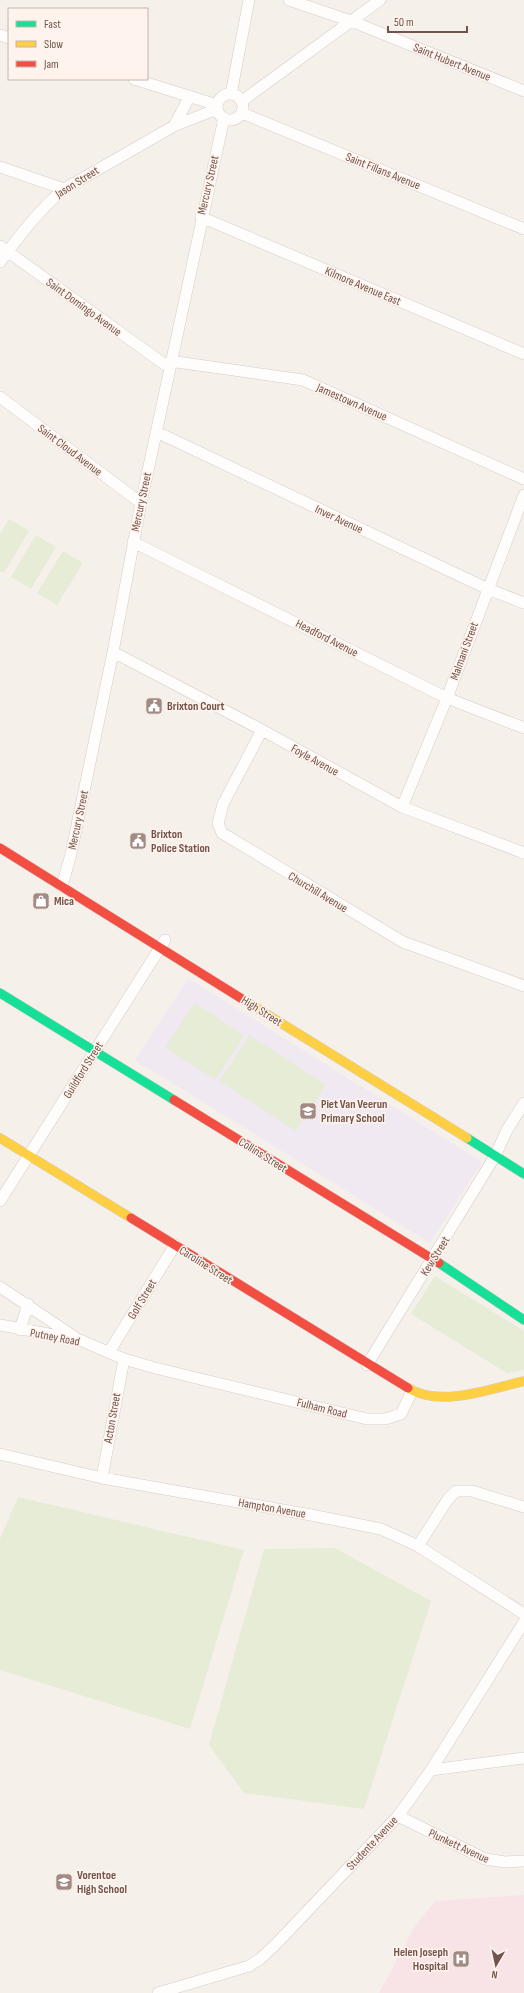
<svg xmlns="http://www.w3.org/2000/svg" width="524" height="1993" font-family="'Sofia Sans Condensed',sans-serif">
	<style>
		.education { fill: #f1e9f2 }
		.medical { fill: #f8e4e7 }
		.green { fill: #e6ecd6 }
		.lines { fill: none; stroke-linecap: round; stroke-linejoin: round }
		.street-casing { stroke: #d4ccc8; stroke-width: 12 }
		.fast-casing { stroke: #d6ccc8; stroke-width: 10 }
		.slow-casing { stroke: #d6ccc8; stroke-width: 10 }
		.jam-casing { stroke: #d6ccc8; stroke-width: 10 }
		.street { stroke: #fefdfc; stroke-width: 11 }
		.fast { stroke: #16e098; stroke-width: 9 }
		.slow { stroke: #ffcf43; stroke-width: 9 }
		.jam { stroke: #f24e42; stroke-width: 9 }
		.labels { text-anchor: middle; stroke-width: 3; stroke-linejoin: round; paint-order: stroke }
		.street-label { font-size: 12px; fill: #73544c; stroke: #fef4ed }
		.poi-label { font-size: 12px; font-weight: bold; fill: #73544c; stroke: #fef4ed; text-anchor: start }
	</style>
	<rect width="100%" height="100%" fill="#f6f0eb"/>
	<path class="education" d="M 188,978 L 482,1162 L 430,1243 L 135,1060 Z"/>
	<path class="medical" d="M 524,1895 L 524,1993 L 379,1993 L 415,1926 L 435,1901 Z"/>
	<path class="green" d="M 9,519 L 29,531 L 4,573 L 0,571 L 0,534 Z
		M 36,535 L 56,547 L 31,589 L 11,577 Z
		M 63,551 L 83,563 L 57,605 L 37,593 Z
		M 194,1003 L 219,1018 L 190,1064 L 165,1048 Z
		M 219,1019 L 244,1035 L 216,1080 L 191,1064 Z
		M 249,1035 L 326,1085 L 296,1131 L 219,1081 Z
		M 435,1276 L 524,1331 L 524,1370 L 507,1373 L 411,1314 Z
		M 18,1497 L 244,1550 L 190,1729 L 0,1670 L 0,1539 Z
		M 335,1548 L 431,1601 L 364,1809 L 244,1793 L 209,1745 L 264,1549 Z"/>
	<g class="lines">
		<defs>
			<path id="street" d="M 289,0 L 351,21 L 524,91
				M 0,35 L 9,38
				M 134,79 L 217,105
				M217 107a13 13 0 1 1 26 0a13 13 0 1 1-26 0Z
				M 231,94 L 249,0
				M 242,101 L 380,0
				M 242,113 L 524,229
				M 174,126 L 189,98
				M 0,167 L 64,189
				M 201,217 L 524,354
				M 0,246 L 164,364 L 177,362 L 303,380 L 524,479
				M 0,262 C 19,236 39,210 64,189 L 174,126 L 217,109
				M 0,397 L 141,503
				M 156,434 L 163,435 L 488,589 L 524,603
				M 133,542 L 447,698 L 524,728
				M 113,652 L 262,730 L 402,807 L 524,853
				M 262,730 L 223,804 L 218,823 L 222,833 L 403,942 L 524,986
				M 402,807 L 447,698 L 524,495
				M 62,886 L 71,854 L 113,652 L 141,503 L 224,118
				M 0,1201 L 165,940
				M 0,1287 L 76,1338
				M 0,1325 L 80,1340 L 124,1359 L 155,1368 L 367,1419 L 385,1419 L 401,1414 L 412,1391
				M 20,1330 L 28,1304
				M 109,1352 L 175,1245
				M 367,1365 L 495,1156 L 507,1130 L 524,1103
				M 0,1454 L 102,1478 L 311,1515 L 381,1529 L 418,1546 L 524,1614
				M 102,1478 L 124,1359
				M 418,1546 L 448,1499 L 456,1491 L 472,1491 L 524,1507
				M 431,1770 L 524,1758
				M 398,1816 L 485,1859 L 505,1862 L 524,1861
				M 158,1993 L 249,1966 L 260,1959 L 276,1944 L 398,1816 L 431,1770 L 524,1622"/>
			<path id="fast" d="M 0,993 L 174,1100
				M 467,1138 L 524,1174
				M 439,1263 L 524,1320"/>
			<path id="slow" d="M 247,1002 L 467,1138
				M 0,1138 L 131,1218
				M 408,1388 C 440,1408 490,1389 524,1381"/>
			<path id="jam" d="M 0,848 L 247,1002
				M 174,1100 L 439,1263
				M 131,1218 L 408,1388"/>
		</defs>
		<use href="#street" class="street-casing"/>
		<use href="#fast" class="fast-casing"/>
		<use href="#slow" class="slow-casing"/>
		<use href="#jam" class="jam-casing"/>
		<use href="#street" class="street"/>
		<use href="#fast" class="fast"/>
		<use href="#slow" class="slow"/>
		<use href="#jam" class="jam"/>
	</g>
	<defs>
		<symbol id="civic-square" viewBox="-11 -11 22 22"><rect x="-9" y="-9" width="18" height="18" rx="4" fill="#a18b84" stroke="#fef4ed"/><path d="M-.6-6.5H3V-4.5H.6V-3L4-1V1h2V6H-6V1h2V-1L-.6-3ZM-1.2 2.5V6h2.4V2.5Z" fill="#fff"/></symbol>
		<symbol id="shop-square" viewBox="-11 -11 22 22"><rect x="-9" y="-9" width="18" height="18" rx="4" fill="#a18b84" stroke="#fef4ed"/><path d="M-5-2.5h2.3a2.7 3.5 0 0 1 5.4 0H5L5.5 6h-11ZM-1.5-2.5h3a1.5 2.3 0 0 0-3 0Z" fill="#fff"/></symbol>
		<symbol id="school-square" viewBox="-11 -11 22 22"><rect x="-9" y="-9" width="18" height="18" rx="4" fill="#a18b84" stroke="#fef4ed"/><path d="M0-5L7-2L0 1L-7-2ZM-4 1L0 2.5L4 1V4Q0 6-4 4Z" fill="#fff"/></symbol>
		<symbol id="hospital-square" viewBox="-11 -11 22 22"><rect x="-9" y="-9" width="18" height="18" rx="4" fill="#a18b84" stroke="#fef4ed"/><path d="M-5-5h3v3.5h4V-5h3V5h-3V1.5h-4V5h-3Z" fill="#fff"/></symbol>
	</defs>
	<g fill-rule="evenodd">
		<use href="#civic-square" x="144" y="696" width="20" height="20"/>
		<use href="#civic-square" x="128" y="831" width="20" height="20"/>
		<use href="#shop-square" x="31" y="891" width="20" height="20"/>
		<use href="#school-square" x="298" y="1101" width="20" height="20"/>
		<use href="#school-square" x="54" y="1872" width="20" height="20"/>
		<use href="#hospital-square" x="451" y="1949" width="20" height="20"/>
	</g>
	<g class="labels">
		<g class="street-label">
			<text transform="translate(452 62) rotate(22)" y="4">Saint Hubert Avenue</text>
			<text transform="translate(383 171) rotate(22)" y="4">Saint Fillans Avenue</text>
			<text transform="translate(77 182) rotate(-32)" y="4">Jason Street</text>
			<text transform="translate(208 185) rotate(-77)" y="4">Mercury Street</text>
			<text transform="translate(363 286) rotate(23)" y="4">Kilmore Avenue East</text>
			<text transform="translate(84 307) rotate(36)" y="4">Saint Domingo Avenue</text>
			<text transform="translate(352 402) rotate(24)" y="4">Jamestown Avenue</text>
			<text transform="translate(70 450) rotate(37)" y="4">Saint Cloud Avenue</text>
			<text transform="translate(141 502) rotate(-78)" y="4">Mercury Street</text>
			<text transform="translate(339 519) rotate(25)" y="4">Inver Avenue</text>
			<text transform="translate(327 638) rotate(27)" y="4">Headford Avenue</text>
			<text transform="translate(464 651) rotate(-70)" y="4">Malmani Street</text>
			<text transform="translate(315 760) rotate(29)" y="4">Foyle Avenue</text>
			<text transform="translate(78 820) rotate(-78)" y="4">Mercury Street</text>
			<text transform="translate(318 892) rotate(31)" y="4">Churchill Avenue</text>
			<text transform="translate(262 1011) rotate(32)" y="4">High Street</text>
			<text transform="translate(83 1070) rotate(-58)" y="4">Guildford Street</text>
			<text transform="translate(263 1155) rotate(32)" y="4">Collins Street</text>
			<text transform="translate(435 1256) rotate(-58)" y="4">Kew Street</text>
			<text transform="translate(206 1265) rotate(32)" y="4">Caroline Street</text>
			<text transform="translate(142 1299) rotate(-59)" y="4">Golf Street</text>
			<text transform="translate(55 1337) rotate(11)" y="4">Putney Road</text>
			<text transform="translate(322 1408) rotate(14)" y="4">Fulham Road</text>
			<text transform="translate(112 1418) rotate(-80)" y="4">Acton Street</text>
			<text transform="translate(272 1508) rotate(10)" y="4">Hampton Avenue</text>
			<text transform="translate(372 1843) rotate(-47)" y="4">Studente Avenue</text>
			<text transform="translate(459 1846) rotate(25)" y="4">Plunkett Avenue</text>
		</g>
		<g class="poi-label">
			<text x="167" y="710">Brixton Court</text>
			<text x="151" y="838">Brixton<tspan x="151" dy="14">Police Station</tspan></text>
			<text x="54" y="905">Mica</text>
			<text x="321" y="1108">Piet Van Veerun<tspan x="321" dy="14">Primary School</tspan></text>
			<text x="77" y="1879">Vorentoe<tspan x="77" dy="14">High School</tspan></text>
			<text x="448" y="1956" text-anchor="end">Helen Joseph<tspan x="448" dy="14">Hospital</tspan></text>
		</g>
	</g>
	<rect x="8" y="8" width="140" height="72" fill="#fef4ed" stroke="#c6b4ad"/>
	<rect x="16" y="21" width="20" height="6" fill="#16e098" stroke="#c6b4ad"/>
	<text x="44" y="28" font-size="12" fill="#73544c">Fast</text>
	<rect x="16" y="41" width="20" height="6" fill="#ffcf43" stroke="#c6b4ad"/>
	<text x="44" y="48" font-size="12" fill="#73544c">Slow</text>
	<rect x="16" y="61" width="20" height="6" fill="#f24e42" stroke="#c6b4ad"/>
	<text x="44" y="68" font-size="12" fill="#73544c">Jam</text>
	<g transform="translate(496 1965) rotate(189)" stroke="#fef4ed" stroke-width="3" paint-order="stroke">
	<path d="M0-3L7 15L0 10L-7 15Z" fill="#73544c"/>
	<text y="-6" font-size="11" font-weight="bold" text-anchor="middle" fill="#73544c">N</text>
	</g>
	<path d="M388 26v6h79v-6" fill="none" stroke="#73544c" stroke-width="2"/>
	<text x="394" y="26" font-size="12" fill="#73544c" stroke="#fef4ed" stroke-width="3" paint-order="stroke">50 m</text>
</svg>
